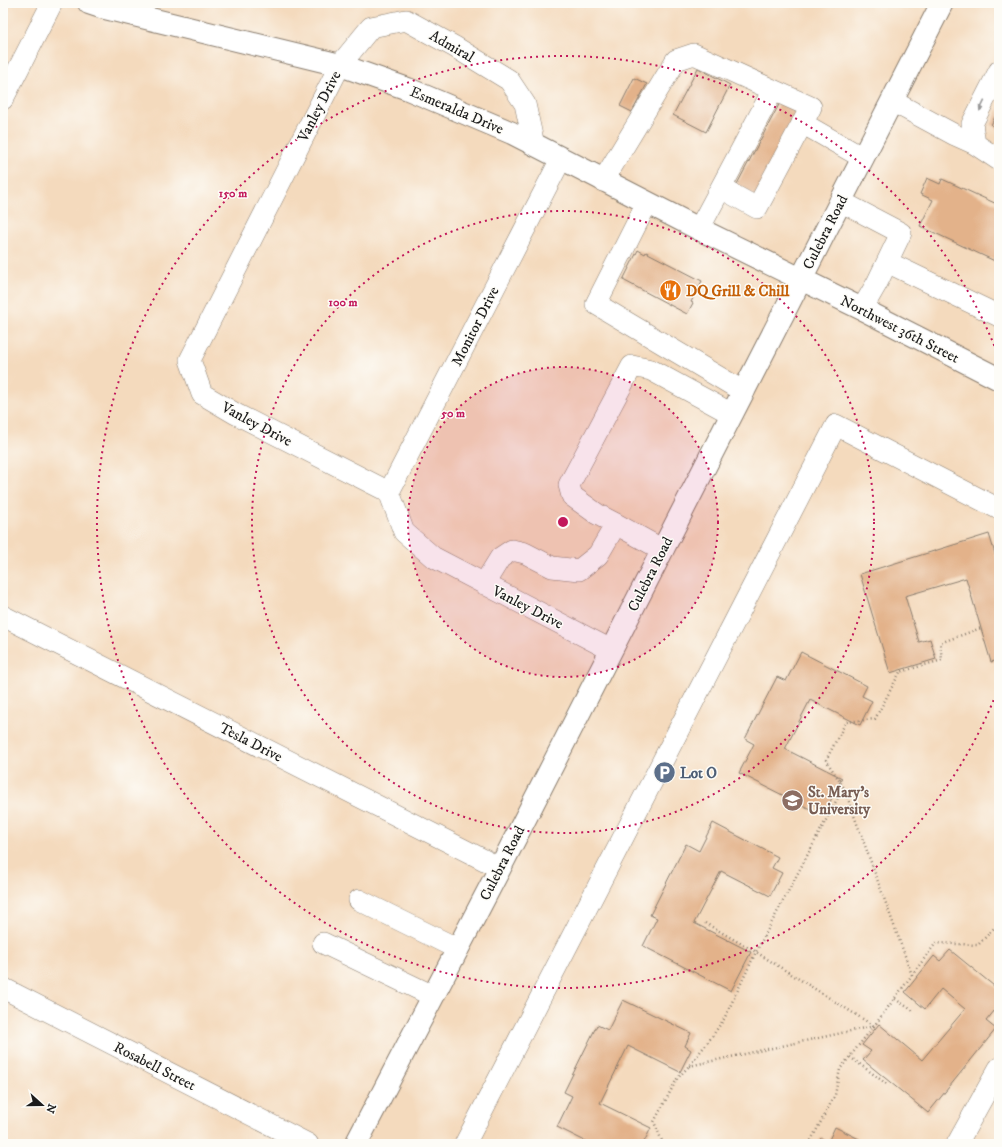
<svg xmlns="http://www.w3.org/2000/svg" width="1002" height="1147" font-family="'IM FELL DW Pica',serif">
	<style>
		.building { fill: #e3b28a }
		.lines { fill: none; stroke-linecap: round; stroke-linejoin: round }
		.minor-casing { stroke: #887b6c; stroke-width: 22 }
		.major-casing { stroke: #887b6c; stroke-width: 24 }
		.path { stroke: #887b6c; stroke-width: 2.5; stroke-dasharray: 1 3; stroke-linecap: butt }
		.minor { stroke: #fff; stroke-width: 21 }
		.major { stroke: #fff; stroke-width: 22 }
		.oneway { fill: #999 }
		.ring { fill: none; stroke: #c2185b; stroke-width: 2; stroke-dasharray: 2 4 }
		.labels { text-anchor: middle; stroke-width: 3; stroke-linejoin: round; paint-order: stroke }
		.street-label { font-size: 15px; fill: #1c1c1c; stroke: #fdfcf7 }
		.food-label { font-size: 15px; font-weight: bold; fill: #c56008; stroke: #fdfcf7; text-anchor: start }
		.service-label { font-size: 15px; font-weight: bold; fill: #4e5e75; stroke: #fdfcf7; text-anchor: start }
		.education-label { font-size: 15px; font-weight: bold; fill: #785e54; stroke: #fdfcf7; text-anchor: start }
		.centre { fill: #c2185b; stroke: #fdfcf7; stroke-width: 2 }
		.ring-label { font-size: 12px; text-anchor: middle; font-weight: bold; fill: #c2185b; stroke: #fdfcf7; stroke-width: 3; stroke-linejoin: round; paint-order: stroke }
	</style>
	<rect width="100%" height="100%" fill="#fdfcf7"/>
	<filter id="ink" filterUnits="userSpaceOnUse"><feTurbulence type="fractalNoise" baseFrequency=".025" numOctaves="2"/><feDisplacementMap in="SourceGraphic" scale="8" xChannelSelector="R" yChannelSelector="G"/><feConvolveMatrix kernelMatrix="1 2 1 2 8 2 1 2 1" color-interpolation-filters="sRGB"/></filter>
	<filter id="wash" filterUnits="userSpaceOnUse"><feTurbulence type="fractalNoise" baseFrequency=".012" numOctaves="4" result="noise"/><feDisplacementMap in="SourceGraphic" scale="16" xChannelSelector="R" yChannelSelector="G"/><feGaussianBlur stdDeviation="0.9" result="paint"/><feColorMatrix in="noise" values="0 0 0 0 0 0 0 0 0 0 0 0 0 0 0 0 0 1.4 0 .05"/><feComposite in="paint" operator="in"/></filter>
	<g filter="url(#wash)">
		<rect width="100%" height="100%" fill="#f4dabd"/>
		<g id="blocks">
			<path class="building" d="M 698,68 L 730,85 L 706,132 L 673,115 Z
				M 634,78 L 647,84 L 632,112 L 620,106 Z
				M 782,99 L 801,109 L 756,196 L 736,186 Z
				M 999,109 L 999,129 L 991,125 Z
				M 927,178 L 940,184 L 942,179 L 999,205 L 999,263 L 920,226 L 933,200 L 920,194 Z
				M 638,250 L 645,254 L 646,252 L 702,281 L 691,302 L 693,303 L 687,314 L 623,280 Z
				M 989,534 L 999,567 L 999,660 L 991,662 L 966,578 L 905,596 L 919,642 L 930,639 L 936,659 L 890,673 L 860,574 Z
				M 801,652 L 867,686 L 862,696 L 872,701 L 860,725 L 810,700 L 785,749 L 842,778 L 826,810 L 813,803 L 810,809 L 739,773 L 754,744 L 745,739 L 777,677 L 786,681 Z
				M 713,823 L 778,857 L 772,868 L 782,873 L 770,896 L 721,871 L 694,923 L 751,952 L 731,991 L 643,946 L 657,918 L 650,915 L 686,844 L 699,851 Z
				M 950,950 L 999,990 L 999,1005 L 986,1021 L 996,1029 L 928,1113 L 863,1060 L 871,1051 L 862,1045 L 879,1024 L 922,1060 L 965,1009 L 941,989 L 925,1009 L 905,992 L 934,956 L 940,961 Z
				M 623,1000 L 691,1033 L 685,1046 L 691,1050 L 680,1072 L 628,1046 L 600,1103 L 651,1128 L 644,1142 L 649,1144 L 591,1144 L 557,1127 L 572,1096 L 564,1092 L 597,1025 L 608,1030 Z
				M 835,1127 L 869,1144 L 818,1144 L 821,1138 L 828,1142 Z"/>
		</g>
	</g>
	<g filter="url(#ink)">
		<use href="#blocks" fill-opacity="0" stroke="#887b6c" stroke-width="1"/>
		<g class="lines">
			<defs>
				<path id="minor" d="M 3,99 L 52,3
					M 892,101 L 955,135 L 975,144 L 999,160
					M 802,123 L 863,158
					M 975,144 L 972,124 L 999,71
					M 534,145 L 525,104 L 509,80 L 455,47 L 406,20 L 371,27 L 340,65 L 190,360 L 202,394 L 236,414 L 389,492 L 404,532 L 433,557 L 611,650
					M 603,181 L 676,60 L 694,54 L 773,90 L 699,229
					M 721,188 L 757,208 L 811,107 L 773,90
					M 840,201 L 901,233 L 877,283 L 862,309
					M 647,203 L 596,304 L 744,392
					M 887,262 L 999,316
					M 389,492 L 561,159
					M 663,550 L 616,524 L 597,514 L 572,496 L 569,485 L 632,366 L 651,370 L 732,414
					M 484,584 L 500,558 L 512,550 L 525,553 L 552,567 L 579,570 L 598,555 L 616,524
					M 3,616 L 500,868
					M 359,900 L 458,949
					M 323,943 L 433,996
					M 3,988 L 308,1144
					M 465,1144 L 836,425 L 999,509
					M 957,1144 L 999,1068"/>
				<path id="major" d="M 89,3 L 101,7 L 340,65 L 408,89 L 512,133 L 699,229 L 862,309 L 999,379
					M 356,1144 L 500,868 L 942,3"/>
			</defs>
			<use href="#minor" class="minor-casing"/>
			<use href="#major" class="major-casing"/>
			<path class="path" d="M 705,923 L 756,952 L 874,1026
				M 912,975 L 844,788 L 826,760 L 846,722 L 875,719 L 900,672 L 942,660 L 940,643 L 981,628
				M 895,999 L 915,1012
				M 850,1057 L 888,1085
				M 689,1066 L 874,1026
				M 661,1144 L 662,1141 L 654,1122 L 677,1079 L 689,1066 L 711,1038 L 724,1019 L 756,952 L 843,788
				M 809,1144 L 835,1095 L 840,1069 L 874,1026 L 936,943 L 978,945 L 999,923"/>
			<use href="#minor" class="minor"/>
			<use href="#major" class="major"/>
		</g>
		<defs><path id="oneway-solid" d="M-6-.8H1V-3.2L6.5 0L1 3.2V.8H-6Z"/></defs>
		<use class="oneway" href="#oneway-solid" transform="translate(982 106) rotate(116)"/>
	</g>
	<circle cx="563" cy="522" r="155" fill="#c2185b" fill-opacity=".12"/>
	<g class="ring">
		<circle cx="563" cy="522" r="155"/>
		<circle cx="563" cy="522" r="311"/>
		<path d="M998 689A466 466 0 1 1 998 355"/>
	</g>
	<defs>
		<symbol id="restaurant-disc" viewBox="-11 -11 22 22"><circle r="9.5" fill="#e8710a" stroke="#fdfcf7"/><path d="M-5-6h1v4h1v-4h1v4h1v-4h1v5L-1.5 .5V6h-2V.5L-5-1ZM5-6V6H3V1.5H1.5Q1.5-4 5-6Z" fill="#fff"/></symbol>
		<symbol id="parking-disc" viewBox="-11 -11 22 22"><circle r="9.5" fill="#5c6f8a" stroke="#fdfcf7"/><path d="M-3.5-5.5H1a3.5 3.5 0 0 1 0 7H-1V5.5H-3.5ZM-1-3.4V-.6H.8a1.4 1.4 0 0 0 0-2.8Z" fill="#fff"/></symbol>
		<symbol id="university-disc" viewBox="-11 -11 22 22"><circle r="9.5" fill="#8d6e63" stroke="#fdfcf7"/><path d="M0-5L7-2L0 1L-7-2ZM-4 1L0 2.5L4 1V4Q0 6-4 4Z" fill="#fff"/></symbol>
	</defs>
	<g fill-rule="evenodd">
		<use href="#restaurant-disc" x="658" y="278" width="25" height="25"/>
		<use href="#parking-disc" x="652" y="760" width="25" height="25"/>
		<use href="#university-disc" x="780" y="788" width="25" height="25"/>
	</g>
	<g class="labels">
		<g class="street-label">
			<text transform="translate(452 46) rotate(30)" y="5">Admiral</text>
			<text transform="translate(319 106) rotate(-63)" y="5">Vanley Drive</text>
			<text transform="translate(457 110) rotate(23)" y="5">Esmeralda Drive</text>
			<text transform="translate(825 232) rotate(-63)" y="5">Culebra Road</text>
			<text transform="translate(475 326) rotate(-63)" y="5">Monitor Drive</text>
			<text transform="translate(900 329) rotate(27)" y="5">Northwest 36th Street</text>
			<text transform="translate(257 424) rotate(28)" y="5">Vanley Drive</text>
			<text transform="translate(650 574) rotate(-63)" y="5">Culebra Road</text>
			<text transform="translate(528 607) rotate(27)" y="5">Vanley Drive</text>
			<text transform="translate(251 742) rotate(27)" y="5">Tesla Drive</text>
			<text transform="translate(502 863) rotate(-63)" y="5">Culebra Road</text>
			<text transform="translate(155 1066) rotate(27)" y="5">Rosabell Street</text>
		</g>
		<g class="food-label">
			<text x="686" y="296">DQ Grill &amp; Chill</text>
		</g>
		<g class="service-label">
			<text x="680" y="778">Lot O</text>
		</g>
		<g class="education-label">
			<text x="808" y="797">St. Mary's<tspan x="808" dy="17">University</tspan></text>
		</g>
	</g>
	<circle cx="563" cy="522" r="6" class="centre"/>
	<g class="ring-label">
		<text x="233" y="197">150 m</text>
		<text x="343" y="306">100 m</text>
		<text x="453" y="417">50 m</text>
	</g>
	<rect width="1002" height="1147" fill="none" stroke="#fdfcf7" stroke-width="16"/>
	<g transform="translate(42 1105) rotate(111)" stroke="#fdfcf7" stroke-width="3" paint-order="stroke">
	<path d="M0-3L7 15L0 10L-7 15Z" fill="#1c1c1c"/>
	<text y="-6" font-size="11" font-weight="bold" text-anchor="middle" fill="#1c1c1c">N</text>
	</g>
</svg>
